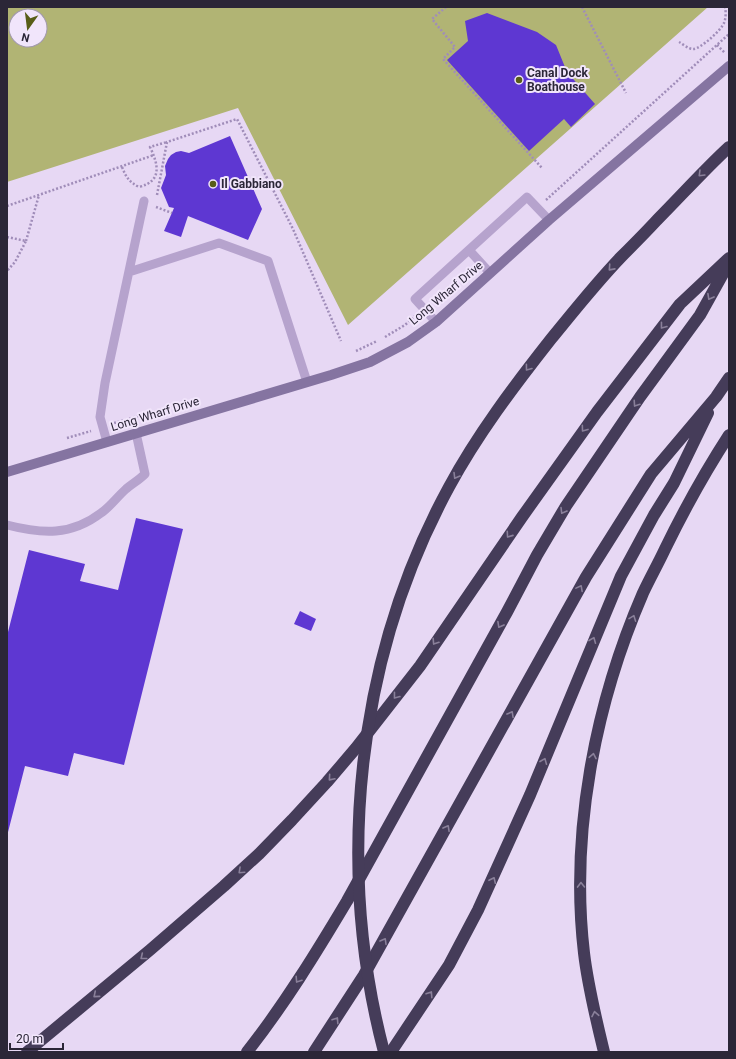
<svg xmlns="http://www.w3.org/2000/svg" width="736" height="1059" font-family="Roboto,sans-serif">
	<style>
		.water { fill: #b1b474; fill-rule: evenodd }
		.building { fill: #5e37d2 }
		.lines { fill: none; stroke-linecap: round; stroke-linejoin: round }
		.path { stroke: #a08db9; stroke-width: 2.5; stroke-dasharray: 2 2; stroke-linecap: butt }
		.service { stroke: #b6a3cd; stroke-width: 9 }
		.secondary { stroke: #8574a1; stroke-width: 10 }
		.motorway { stroke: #453c59; stroke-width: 12 }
		.motorway-bridge { stroke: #453c59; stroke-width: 12 }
		.oneway { stroke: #8a809a }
		.poi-dot { fill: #585d17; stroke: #f1e5fb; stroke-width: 1.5 }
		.labels { text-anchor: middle; stroke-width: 4; stroke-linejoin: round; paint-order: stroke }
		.poi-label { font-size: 12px; font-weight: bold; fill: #2b2637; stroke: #f1e5fb; text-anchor: start }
		.street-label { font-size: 12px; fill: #2b2637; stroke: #f1e5fb }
	</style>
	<rect width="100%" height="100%" fill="#e7d8f4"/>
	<path class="water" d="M 7,7 L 708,7 L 348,325 L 238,108 L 7,182 ZM 16,16 L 40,16 L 40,40 L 16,40 Z"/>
	<path class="building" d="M 487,13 L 537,32 L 556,45 L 567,72 L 595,104 L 571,127 L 564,119 L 529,151 L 447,60 L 468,41 L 465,21 Z
		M 230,136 L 262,209 L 248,240 L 188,216 L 181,237 L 164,231 L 174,208 L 169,207 L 161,188 L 166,175 L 165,166 L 168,159 L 171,155 L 176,152 L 181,151 L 189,153 Z
		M 136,518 L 183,529 L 124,765 L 74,753 L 68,776 L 25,766 L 7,836 L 7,631 L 8,632 L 29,550 L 85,564 L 80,581 L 118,590 Z
		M 300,611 L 316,619 L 311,631 L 294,624 Z"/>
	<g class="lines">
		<path class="path" d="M 446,7 L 432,19 L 455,47 L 443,59 L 542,168
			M 582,7 L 626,93
			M 679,42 C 683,44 688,49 693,49 C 701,49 722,29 724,23 C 726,18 726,12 725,7
			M 717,45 L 725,53
			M 122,167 C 126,177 129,182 139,187 C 163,181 158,164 150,147 L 167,142
			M 157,195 L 167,142 L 237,119 L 293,229 L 341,341
			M 546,200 L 729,34
			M 7,206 L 154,155
			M 156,207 L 172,213
			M 7,237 L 26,241 L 15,262 L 7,271
			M 26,241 L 39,195
			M 385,337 L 405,325 L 415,316
			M 356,351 L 377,341
			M 114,423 L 181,404
			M 67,438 L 91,431"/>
		<path class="service" d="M 469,250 L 490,273
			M 129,272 L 219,243 L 268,261 L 307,382
			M 436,322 L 415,299 L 527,197 L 549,220
			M 107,442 L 100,417 L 105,383 L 144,201
			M 7,525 C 42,534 71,536 101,513 C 110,507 117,497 126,489 C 132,484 139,480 145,474 L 136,433"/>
		<path class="secondary" d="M 7,472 L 331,375 L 370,362 L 408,342 L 436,322 L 549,220 L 729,66"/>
		<path class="motorway" d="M 27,1052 L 150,950 L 224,886 L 259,854 L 292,820 L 327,782 L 356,748 L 420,666 L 522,517 L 597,412 L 680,304 L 729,258
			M 247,1052 C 284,1005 316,953 347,901 L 507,612 L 537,555 L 566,506 L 640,397 L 700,315 L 729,263
			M 314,1052 L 364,975 L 586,577 L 651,474 L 716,397 L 729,378
			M 391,1052 L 449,965 L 478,910 L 530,795 L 621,576 L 654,515 L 674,483 L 708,413
			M 604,1052 C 596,1019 588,987 584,953 C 570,833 595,704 643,593 C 650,578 658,564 665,549 C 684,510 705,472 729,435"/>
		<path class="motorway-bridge" d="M 384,1052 C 335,865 356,658 449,487 C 477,435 514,386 551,339 C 574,311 596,283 621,257 C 633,245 645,233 657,220 C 681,196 704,170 729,147"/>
	</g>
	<defs><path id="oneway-chevron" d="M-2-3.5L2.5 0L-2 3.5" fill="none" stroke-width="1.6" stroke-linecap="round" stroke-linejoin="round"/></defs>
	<g class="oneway">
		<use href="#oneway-chevron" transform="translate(701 174) rotate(135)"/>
		<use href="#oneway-chevron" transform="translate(611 268) rotate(132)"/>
		<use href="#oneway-chevron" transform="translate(710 297) rotate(119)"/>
		<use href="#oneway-chevron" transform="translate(663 326) rotate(128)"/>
		<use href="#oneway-chevron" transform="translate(528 368) rotate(127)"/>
		<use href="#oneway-chevron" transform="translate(636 404) rotate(124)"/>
		<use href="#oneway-chevron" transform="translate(584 429) rotate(126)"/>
		<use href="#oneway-chevron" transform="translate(456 476) rotate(121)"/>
		<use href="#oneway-chevron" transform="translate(563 511) rotate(121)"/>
		<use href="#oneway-chevron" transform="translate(509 535) rotate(125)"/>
		<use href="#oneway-chevron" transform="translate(580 588) rotate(-62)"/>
		<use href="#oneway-chevron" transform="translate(633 618) rotate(-69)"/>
		<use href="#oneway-chevron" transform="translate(500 625) rotate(119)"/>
		<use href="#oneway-chevron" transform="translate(593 640) rotate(-68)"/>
		<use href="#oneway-chevron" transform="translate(435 642) rotate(123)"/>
		<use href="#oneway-chevron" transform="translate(396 696) rotate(128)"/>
		<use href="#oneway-chevron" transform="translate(511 714) rotate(-61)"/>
		<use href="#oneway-chevron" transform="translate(593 756) rotate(-79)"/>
		<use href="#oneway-chevron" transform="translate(544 761) rotate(-68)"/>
		<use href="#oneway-chevron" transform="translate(331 778) rotate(131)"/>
		<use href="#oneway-chevron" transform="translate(447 828) rotate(-61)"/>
		<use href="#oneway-chevron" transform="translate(241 871) rotate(137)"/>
		<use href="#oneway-chevron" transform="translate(493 880) rotate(-65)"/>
		<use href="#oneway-chevron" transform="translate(581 885) rotate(-91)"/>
		<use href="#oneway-chevron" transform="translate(384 941) rotate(-60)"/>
		<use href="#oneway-chevron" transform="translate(143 957) rotate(141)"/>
		<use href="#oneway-chevron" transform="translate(298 980) rotate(123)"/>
		<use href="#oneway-chevron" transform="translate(430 994) rotate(-57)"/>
		<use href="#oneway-chevron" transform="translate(96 995) rotate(140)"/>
		<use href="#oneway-chevron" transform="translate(595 1014) rotate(-101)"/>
		<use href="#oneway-chevron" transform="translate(336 1020) rotate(-57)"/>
	</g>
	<g class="poi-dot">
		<circle cx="519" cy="80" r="4"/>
		<circle cx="213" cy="184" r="4"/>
	</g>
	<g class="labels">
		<g class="poi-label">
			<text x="527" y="77">Canal Dock<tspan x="527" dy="14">Boathouse</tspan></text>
			<text x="221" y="188">Il Gabbiano</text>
		</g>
		<g class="street-label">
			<text transform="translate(446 293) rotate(-40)" y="4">Long Wharf Drive</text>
			<text transform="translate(155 414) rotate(-17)" y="4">Long Wharf Drive</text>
		</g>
	</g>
	<rect width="736" height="1059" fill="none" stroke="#2b2637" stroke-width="16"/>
	<g transform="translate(28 28) rotate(194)"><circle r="19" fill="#f1e5fb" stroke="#a299ad"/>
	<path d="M0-3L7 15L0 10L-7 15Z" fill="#585d17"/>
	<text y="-6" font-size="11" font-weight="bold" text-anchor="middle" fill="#2b2637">N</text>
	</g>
	<path d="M10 1043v6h53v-6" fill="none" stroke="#2b2637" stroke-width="2"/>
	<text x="16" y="1043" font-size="12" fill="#2b2637" stroke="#f1e5fb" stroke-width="3" paint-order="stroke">20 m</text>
</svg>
